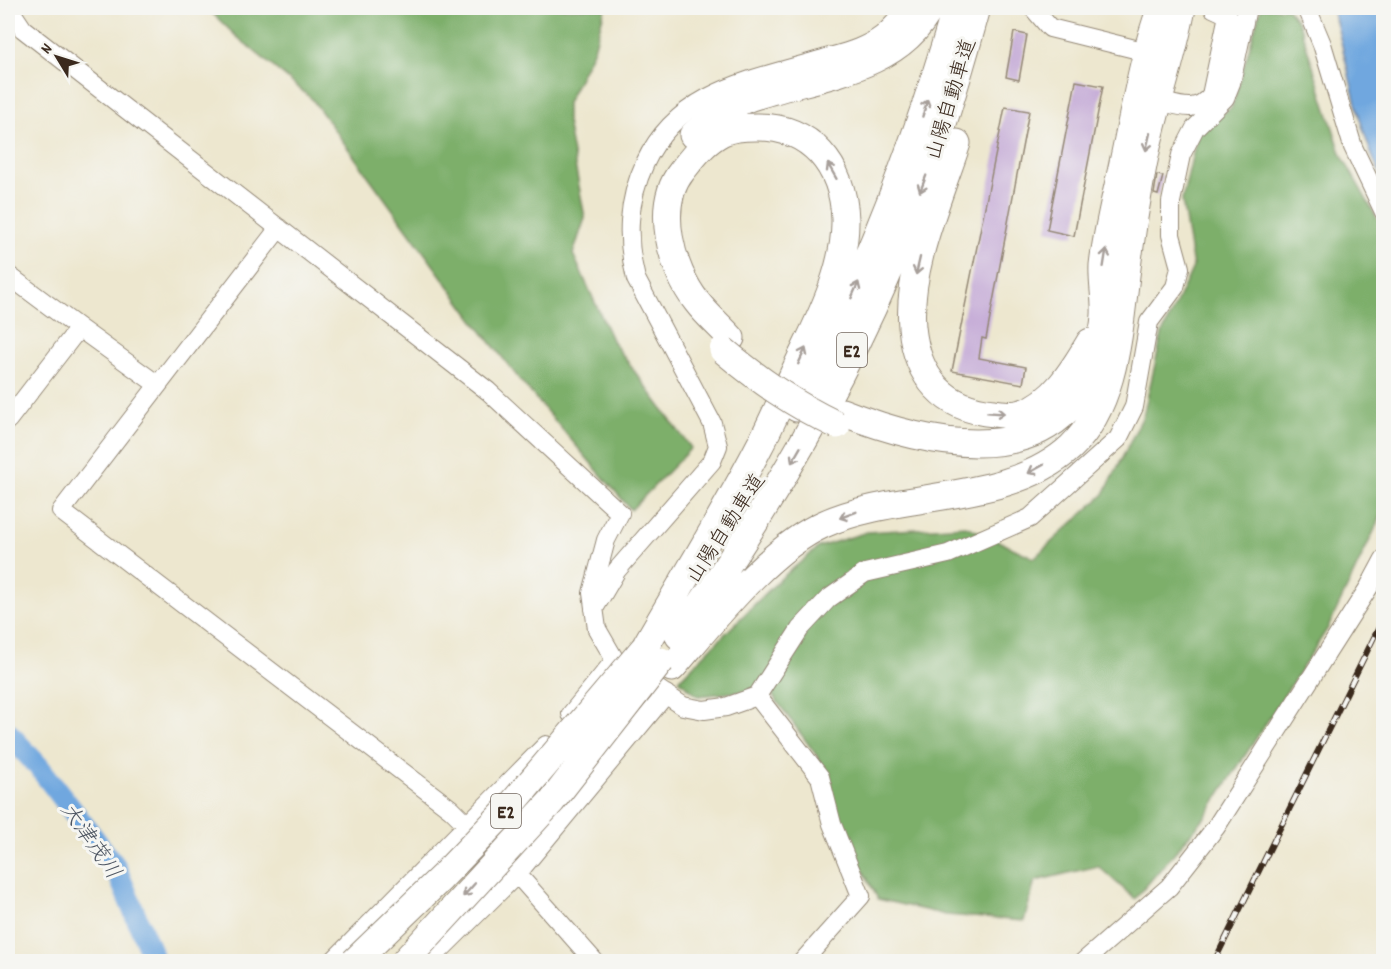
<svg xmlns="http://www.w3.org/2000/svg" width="1391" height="969" font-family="Dekko,'Klee One',sans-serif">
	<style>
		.forest { fill: #7daf6a; stroke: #5c6c44; stroke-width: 1.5 }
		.water { fill: #70a7df; stroke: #56687e; stroke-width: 1.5 }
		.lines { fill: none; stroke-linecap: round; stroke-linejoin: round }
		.river { stroke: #70a7df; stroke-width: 22 }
		.building { fill: #c7afd8 }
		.minor-casing { stroke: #948876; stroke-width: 20 }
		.highway-casing { stroke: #948876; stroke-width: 29 }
		.minor { stroke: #fff; stroke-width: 18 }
		.highway { stroke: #fff; stroke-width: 27 }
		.rail-casing { stroke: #3b2a1e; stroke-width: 6 }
		.rail { stroke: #f6f6f2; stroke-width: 4; stroke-dasharray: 11; stroke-linecap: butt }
		.highway-bridge-casing { stroke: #948876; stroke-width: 29; stroke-linecap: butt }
		.highway-bridge { stroke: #fff; stroke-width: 27 }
		.oneway { stroke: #a79f9a }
		.labels { text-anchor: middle; stroke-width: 6; stroke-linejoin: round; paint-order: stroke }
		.shield { fill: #f6f6f2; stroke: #73675e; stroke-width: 1.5 }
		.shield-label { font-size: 20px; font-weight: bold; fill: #3b2a1e }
		.street-label { font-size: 21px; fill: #3b2a1e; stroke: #f6f6f2 }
		.water-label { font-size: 22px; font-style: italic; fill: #4e5662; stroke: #f6f6f2 }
	</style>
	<rect width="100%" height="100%" fill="#f6f6f2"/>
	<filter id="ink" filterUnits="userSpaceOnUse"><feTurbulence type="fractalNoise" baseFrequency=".0167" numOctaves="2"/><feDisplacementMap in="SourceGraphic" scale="12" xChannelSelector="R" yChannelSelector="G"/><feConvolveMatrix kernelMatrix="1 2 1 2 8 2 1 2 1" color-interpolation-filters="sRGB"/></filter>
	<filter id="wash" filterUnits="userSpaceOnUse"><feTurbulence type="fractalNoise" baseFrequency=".008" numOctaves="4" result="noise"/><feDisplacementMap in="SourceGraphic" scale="24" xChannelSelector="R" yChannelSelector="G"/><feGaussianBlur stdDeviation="1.35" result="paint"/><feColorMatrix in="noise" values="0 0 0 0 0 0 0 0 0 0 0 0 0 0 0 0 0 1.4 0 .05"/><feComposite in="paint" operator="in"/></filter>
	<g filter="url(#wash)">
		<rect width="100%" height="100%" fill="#ede7cf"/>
		<path class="forest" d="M 207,8 L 605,8 L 594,49 L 567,103 L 567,122 L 585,218 L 573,254 L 613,342 L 691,448 L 631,510 L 520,380 L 477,325 L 312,99 L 236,36 Z
			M 1261,8 L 1287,8 L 1299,23 L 1342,156 L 1383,229 L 1383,512 L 1328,628 L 1205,817 L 1135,899 L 1098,866 L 1035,881 L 1024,921 L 946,915 L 878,899 L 841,828 L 817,756 L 768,689 L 698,696 L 679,680 L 779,580 L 819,547 L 867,532 L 966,526 L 1034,558 L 1104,494 L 1143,416 L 1162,334 L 1193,267 L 1182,200 L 1198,132 L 1232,107 Z"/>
		<path class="water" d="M 1336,8 L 1383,8 L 1383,180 C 1356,127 1350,68 1333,12 Z"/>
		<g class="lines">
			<path class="river" d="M 8,733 L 39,767 L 115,866 L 155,962"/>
		</g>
		<g id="blocks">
			<path class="building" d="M 1014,32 L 1027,35 L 1019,80 L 1006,77 Z
				M 1076,81 L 1103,86 L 1074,236 L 1047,230 Z
				M 1005,107 L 1029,111 L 986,339 L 982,338 L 979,358 L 1026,367 L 1023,384 L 952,371 Z
				M 1157,175 L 1163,176 L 1158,195 L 1154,194 Z"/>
		</g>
	</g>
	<g filter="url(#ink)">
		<use href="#blocks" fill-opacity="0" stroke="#948876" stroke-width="1.5"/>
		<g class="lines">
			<defs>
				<path id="minor" d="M 9,8 L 23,29 L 488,391 L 620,513 L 606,540 L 592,593 L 597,629 L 615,660 L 683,706 L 704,710 L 726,707 L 757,696 L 800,629 L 828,599 L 865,573 L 948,554 L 1030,518 L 1118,439 L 1134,407 L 1149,322 L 1175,287 L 1180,268 L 1171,235 L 1171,202 L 1181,155 L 1195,128 L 1225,98 L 1231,83 L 1247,8
					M 1033,8 L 1050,28 L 1147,52
					M 1307,8 L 1322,44 L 1353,147 L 1384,212
					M 1159,101 C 1180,106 1196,114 1211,95 L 1228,15 L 1213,8
					M 279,228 L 61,511 L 451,809 L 517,874 L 595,962
					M 8,275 L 79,328
					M 8,420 L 79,328 L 158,385
					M 594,609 L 617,570 L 712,461 L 718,446 L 712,423 L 636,279 C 626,239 627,202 645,163 C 679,90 753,80 823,59 C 843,53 865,48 882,35 C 891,27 900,17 907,8
					M 757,696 L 820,777 L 832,824 L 861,896 L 802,962
					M 571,714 L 615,660
					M 332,962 L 546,745
					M 428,962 L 517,874 L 666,694
					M 1083,962 L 1169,887 L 1216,827 L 1369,587 L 1384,559"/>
				<path id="highway" d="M 693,135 C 708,121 727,106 746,99 C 807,76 896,74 930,8
					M 957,143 C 939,198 907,268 912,327 C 917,377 944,409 994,413 C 1002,414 1014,416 1022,413 C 1053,404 1074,369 1090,342
					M 797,408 C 863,279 916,147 956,8
					M 842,412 C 918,442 1042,475 1087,381 C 1096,363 1104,335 1105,315 C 1106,299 1102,282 1103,265 C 1107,229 1117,193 1124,158 C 1135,107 1143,56 1161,8
					M 679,636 C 765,514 843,385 900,245 C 931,168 955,88 977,8
					M 645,647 C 683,580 724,515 759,447 C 774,419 786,389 800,360 C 820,318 846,268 845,219 C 843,166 811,126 756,127 C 746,127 730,128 721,133 C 704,142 693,157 682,171 C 654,206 671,269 697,302 C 707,315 720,326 731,338
					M 672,668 C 712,622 768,549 824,524 C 899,490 1009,505 1071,447 C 1117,404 1119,326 1127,268 C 1131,235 1136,203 1142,171 C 1152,115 1172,63 1182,8"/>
			</defs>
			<use href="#minor" class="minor-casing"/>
			<use href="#highway" class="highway-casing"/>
			<use href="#minor" class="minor"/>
			<use href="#highway" class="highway"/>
			<defs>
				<path id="rail" d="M 1214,962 L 1384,617"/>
			</defs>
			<use href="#rail" class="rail-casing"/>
			<use href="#rail" class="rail"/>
			<defs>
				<path id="highway-bridge" d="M 723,350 C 760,381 793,404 837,425
					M 354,962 L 441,878 L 512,804 L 645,647
					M 404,962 L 552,801 L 661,661"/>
			</defs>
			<use href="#highway-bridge" class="highway-bridge-casing"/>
			<use href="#highway-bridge" class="highway-bridge"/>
		</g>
		<defs><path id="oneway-shaft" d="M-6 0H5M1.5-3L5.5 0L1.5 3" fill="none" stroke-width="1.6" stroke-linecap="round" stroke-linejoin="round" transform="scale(1.5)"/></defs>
		<g class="oneway">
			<use href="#oneway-shaft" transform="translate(925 108) rotate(-73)"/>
			<use href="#oneway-shaft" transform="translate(1148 142) rotate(103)"/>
			<use href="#oneway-shaft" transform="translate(832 171) rotate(-120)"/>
			<use href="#oneway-shaft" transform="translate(923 184) rotate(111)"/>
			<use href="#oneway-shaft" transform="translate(1105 258) rotate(-81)"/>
			<use href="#oneway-shaft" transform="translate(918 266) rotate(103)"/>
			<use href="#oneway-shaft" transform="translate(855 290) rotate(-66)"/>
			<use href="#oneway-shaft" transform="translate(802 356) rotate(-65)"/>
			<use href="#oneway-shaft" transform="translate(996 413) rotate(4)"/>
			<use href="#oneway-shaft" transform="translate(796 455) rotate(120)"/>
			<use href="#oneway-shaft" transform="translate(1036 469) rotate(151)"/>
			<use href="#oneway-shaft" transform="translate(848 515) rotate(159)"/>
			<use href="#oneway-shaft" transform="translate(469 890) rotate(132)"/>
		</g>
	</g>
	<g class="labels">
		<g class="shield">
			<rect x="837" y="333" width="30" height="34" rx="4.5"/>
			<rect x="491" y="794" width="30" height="34" rx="4.5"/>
		</g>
		<g class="shield-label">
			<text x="852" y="357">E2</text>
			<text x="506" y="818">E2</text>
		</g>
		<g class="street-label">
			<text transform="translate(950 99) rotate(-73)" y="7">山陽自動車道</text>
			<text transform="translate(725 528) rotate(-57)" y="7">山陽自動車道</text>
		</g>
		<g class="water-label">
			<text transform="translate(92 840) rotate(55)" y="8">大津茂川</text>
		</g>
	</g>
	<rect width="1391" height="969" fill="none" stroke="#f6f6f2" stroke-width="30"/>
	<g transform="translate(57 57) rotate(308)" stroke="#f6f6f2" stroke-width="4.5" paint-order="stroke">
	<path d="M0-4.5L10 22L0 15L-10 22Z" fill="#3b2a1e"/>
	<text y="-9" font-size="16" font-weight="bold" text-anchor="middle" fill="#3b2a1e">N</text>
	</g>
</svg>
